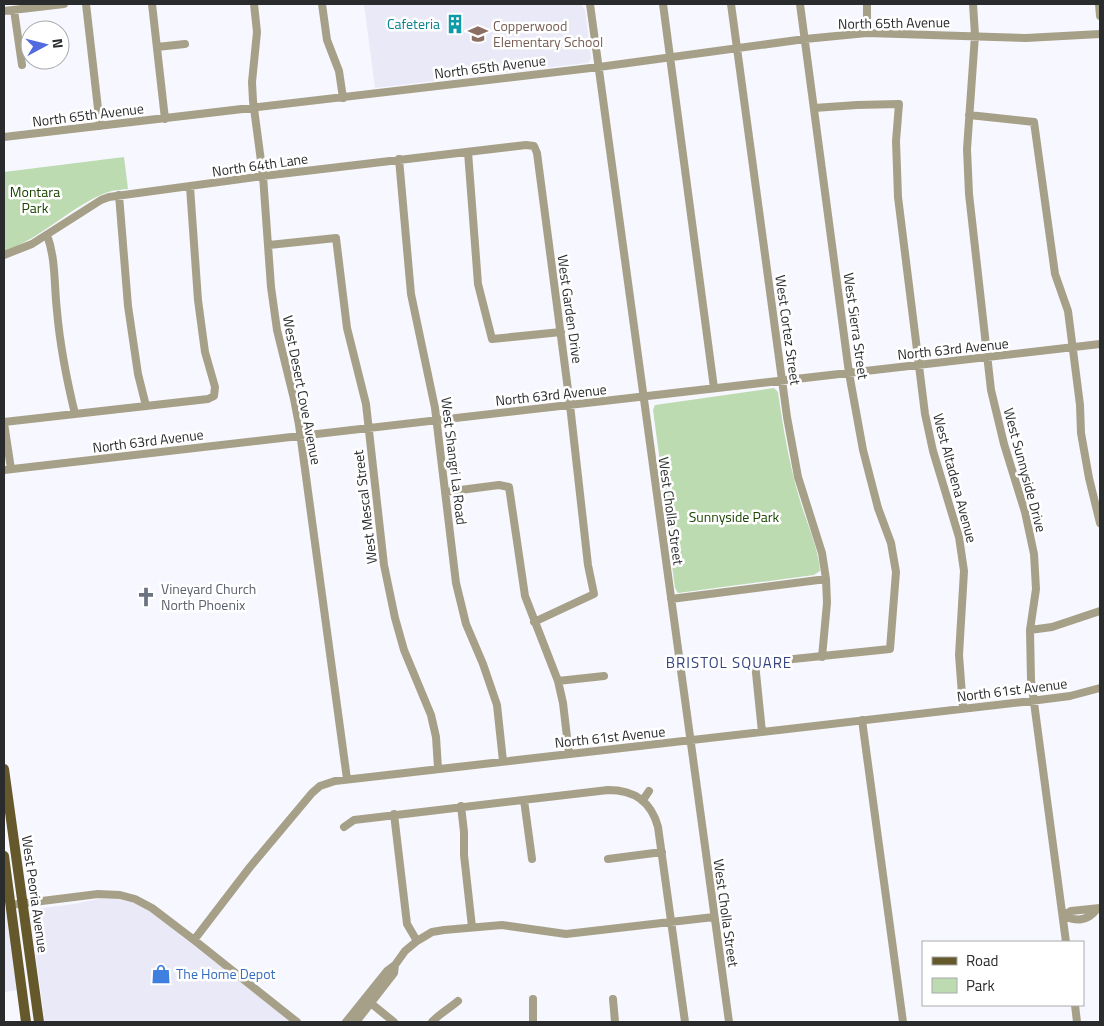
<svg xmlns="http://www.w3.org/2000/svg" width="1104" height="1026" font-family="'Titillium Web',sans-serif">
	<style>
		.built { fill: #e9e9f8 }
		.green { fill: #bddbb1 }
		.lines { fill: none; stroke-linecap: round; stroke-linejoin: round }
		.minor { stroke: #a7a088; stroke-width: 8 }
		.major { stroke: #65582b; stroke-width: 10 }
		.labels { text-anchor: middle; stroke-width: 5; stroke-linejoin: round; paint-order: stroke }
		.street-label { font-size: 14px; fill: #2a2b2d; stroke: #fff }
		.culture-label { font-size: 14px; fill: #0d838f; stroke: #fff; text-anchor: end }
		.education-label { font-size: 14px; fill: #785e54; stroke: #fff; text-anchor: start }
		.park-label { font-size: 14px; fill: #1b4500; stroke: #fff }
		.worship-label { font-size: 14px; fill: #5b616d; stroke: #fff; text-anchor: start }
		.shop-label { font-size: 14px; fill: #366cbe; stroke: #fff; text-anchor: start }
		.neighbourhood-label { font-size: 15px; letter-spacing: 1px; fill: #35447e; stroke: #fff }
	</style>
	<rect width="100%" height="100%" fill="#f7f7ff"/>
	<path class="built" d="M 364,4 L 581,4 L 585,10 L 591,58 L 589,62 L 586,63 L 375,88 Z
		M 4,880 L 19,990 L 4,992 Z
		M 108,897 L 128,900 L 146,908 L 291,1022 L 45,1022 L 30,914 L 35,909 L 74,904 Z"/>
	<path class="green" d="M 124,157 L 128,189 C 121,190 114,190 108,192 C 72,205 43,238 4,251 L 4,172 Z
		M 774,388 L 778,392 C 783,427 789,463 799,497 C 805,519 819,549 820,571 L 814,575 L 678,593 L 675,588 L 660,475 L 660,462 L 653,410 L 655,405 Z"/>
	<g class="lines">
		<path class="minor" d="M 86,4 L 100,126
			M 152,4 L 165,119
			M 254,4 L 257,32 L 252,82 L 253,101 L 263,176 L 271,287 L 277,330 L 294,399 L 299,425 L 347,779
			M 322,4 L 327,40 L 339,71 L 343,98
			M 590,4 L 729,1022
			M 663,4 L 714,388
			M 731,4 L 787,417 L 798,477 L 822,553 L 826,579 L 827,603 L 822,657
			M 867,4 L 867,33
			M 973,4 L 975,35 L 967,149 L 969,194 L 991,390 L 1004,444 L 1025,512 L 1034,554 L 1036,589 L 1030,630 L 1031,680 L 1066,942
			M 1099,4 L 1100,16
			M 14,10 L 22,65
			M 4,11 L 64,4
			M 157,47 L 185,44
			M 814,108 L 857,105 L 899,104 L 896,141 L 898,197 L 925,414 L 933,451 L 959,537 L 964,571 L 959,655 L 963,708
			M 969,115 L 1034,122 L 1055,274 L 1068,311 L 1080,405 L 1081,433 L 1089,478 L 1100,523
			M 4,137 L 599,67 L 805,39 L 867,33 L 1026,38 L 1100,34
			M 468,152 L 478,284 L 492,339 L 561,332
			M 399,159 L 411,294 L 435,408 L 456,583 L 466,624 L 483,664 L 497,705 L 503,761
			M 119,195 L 128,306 L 138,374 L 146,406
			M 47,235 C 56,259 54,286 57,311 C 60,346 67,381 75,414
			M 269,245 L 336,238 L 347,328 L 366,404 L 384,565 L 395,618 L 404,650 L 431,715 L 436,737 L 438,768
			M 4,255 L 32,244 L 101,200 L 109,197 L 263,176 L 526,145 L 534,146 L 537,153 L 570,405 L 588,565 L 594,594 L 534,622
			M 4,422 L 208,399 L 214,396 L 215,387 L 205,352 L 198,300 L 190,187
			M 4,423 L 11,469
			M 4,470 L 1100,344
			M 445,492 L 499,485 L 509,487 L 525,596 L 558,681 L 563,703 L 569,754
			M 671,599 L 826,579
			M 1030,630 L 1052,627 L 1100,611
			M 558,681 L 604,676
			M 862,720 L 903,1022
			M 762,732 L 755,663 L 890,649 L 896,572 L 891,543 L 878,508 L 863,450 L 849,373 L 800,4
			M 524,800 L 532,859
			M 643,800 L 649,791
			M 461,806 L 464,832 L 464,855 L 472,927
			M 394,814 L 407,924 L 417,941
			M 344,827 L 354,820 L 608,790 C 634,790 651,801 658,827 L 685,1022
			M 608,859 L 662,852
			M 10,905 L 98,894 L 120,895 L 135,899 L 152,908 L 194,940 L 297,1022
			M 1063,916 L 1071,911 L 1100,908
			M 1063,916 C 1076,921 1087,922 1097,909
			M 194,940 L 250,867 L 312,793 L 320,786 L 335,781 L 1023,702 L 1070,696 L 1100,688
			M 613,999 L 615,1022
			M 367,1000 L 394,1022
			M 1075,1005 L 1077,1022
			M 346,1022 L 387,971 L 395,965 L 405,951 L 417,941 L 432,932 L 444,930 L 502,925 L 566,934 L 714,917
			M 356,1022 L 394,973 L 395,965
			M 432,1022 C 439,1014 450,1008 458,1001
			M 533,1022 L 533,999"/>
		<path class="major" d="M 4,769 L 39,1022
			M 4,856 L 26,1022"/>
	</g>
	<defs>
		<symbol id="building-bare" viewBox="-9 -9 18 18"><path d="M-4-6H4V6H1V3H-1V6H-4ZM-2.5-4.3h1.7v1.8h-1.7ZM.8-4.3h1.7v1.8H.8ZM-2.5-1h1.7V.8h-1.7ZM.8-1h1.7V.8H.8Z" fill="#0f9aa8" stroke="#fff" stroke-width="2.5" paint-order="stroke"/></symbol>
		<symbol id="school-bare" viewBox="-9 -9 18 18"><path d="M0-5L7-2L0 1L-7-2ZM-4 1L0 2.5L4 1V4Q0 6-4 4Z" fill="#8d6e63" stroke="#fff" stroke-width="2.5" paint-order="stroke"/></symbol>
		<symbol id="church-bare" viewBox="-9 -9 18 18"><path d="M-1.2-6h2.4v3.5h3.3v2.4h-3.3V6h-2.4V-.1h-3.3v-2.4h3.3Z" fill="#6b7280" stroke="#fff" stroke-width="2.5" paint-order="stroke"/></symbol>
		<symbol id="shop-bare" viewBox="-9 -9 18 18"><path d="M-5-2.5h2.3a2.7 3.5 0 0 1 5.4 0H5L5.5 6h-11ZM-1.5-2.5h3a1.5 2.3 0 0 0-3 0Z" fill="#3f7fe0" stroke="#fff" stroke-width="2.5" paint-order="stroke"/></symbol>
	</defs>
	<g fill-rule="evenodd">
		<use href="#building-bare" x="441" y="10" width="28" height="28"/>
		<use href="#school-bare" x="464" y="20" width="28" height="28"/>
		<use href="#church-bare" x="132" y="583" width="28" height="28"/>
		<use href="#shop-bare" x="147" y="960" width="28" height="28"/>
	</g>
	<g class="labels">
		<g class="street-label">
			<text transform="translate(894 23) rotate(-1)" y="5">North 65th Avenue</text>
			<text transform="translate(490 67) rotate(-7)" y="5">North 65th Avenue</text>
			<text transform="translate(88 115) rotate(-7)" y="5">North 65th Avenue</text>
			<text transform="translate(260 165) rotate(-8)" y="5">North 64th Lane</text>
			<text transform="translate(570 309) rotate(82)" y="5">West Garden Drive</text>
			<text transform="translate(856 326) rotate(82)" y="5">West Sierra Street</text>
			<text transform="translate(788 330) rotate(82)" y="5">West Cortez Street</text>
			<text transform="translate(953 349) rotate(-6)" y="5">North 63rd Avenue</text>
			<text transform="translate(302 390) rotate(79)" y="5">West Desert Cove Avenue</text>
			<text transform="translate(551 395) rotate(-6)" y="5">North 63rd Avenue</text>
			<text transform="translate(148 441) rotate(-7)" y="5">North 63rd Avenue</text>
			<text transform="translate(454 461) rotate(83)" y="5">West Shangri La Road</text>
			<text transform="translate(1025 470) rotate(75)" y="5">West Sunnyside Drive</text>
			<text transform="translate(955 478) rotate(75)" y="5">West Altadena Avenue</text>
			<text transform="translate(365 507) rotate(-97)" y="5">West Mescal Street</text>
			<text transform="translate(671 511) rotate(82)" y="5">West Cholla Street</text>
			<text transform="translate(1012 690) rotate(-7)" y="5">North 61st Avenue</text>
			<text transform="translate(610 737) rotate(-6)" y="5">North 61st Avenue</text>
			<text transform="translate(35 894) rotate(82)" y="5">West Peoria Avenue</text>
			<text transform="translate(726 913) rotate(82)" y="5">West Cholla Street</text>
		</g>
		<g class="culture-label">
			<text x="440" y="29">Cafeteria</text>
		</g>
		<g class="education-label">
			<text x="493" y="31">Copperwood<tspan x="493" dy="16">Elementary School</tspan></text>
		</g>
		<g class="park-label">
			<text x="35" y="197">Montara<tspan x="35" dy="16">Park</tspan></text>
			<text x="734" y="522">Sunnyside Park</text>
		</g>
		<g class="worship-label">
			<text x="161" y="594">Vineyard Church<tspan x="161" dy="16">North Phoenix</tspan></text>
		</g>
		<g class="shop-label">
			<text x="176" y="979">The Home Depot</text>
		</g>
		<g class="neighbourhood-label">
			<text x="729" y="668">BRISTOL SQUARE</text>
		</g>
	</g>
	<rect width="1104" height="1026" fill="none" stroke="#2a2b2d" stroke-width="10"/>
	<rect x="922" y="941" width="162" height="65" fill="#ffffff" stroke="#aaaaab"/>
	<rect x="932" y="957" width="25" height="8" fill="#65582b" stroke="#aaaaab"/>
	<text x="966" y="966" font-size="15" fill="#2a2b2d">Road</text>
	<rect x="932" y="978" width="25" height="15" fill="#bddbb1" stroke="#aaaaab"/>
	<text x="966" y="991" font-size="15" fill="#2a2b2d">Park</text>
	<g transform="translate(45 45) rotate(83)"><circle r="24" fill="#ffffff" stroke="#aaaaab"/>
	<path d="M0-4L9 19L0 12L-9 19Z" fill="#516adf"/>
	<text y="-8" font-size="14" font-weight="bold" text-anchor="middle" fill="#2a2b2d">N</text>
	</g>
</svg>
